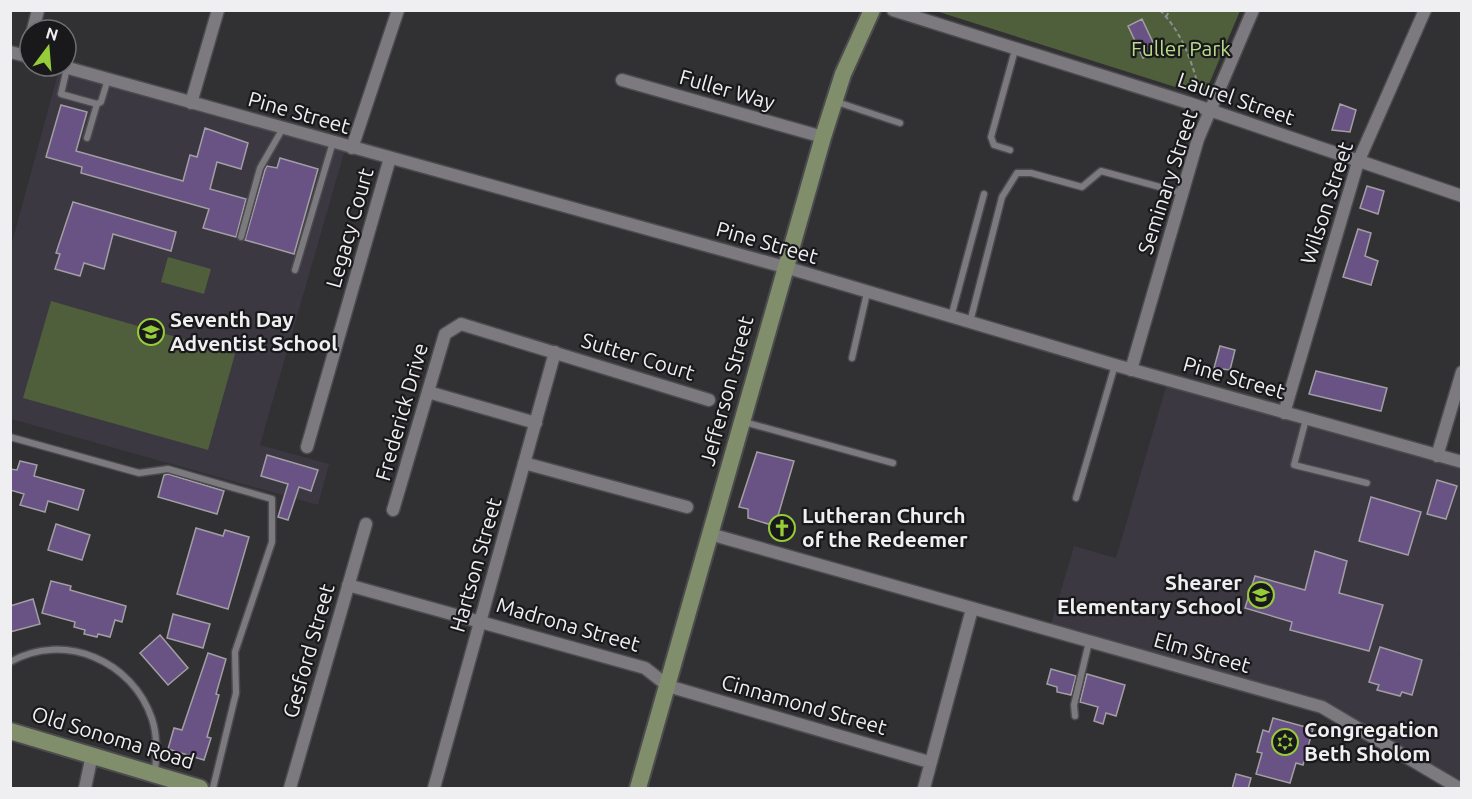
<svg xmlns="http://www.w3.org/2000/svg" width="1472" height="799" font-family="Ubuntu,sans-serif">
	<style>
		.built { fill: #3b3841 }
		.green { fill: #4f5e3b }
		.building { fill: #695284; stroke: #a19fa3; stroke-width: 1.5 }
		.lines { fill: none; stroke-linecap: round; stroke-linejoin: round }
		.service-casing { stroke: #4c4b4e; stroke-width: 9 }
		.minor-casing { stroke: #4c4b4e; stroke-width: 15 }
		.secondary-casing { stroke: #4c4b4e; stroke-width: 20 }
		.path { stroke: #8e8d90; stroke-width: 2; stroke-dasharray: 4.5 3; stroke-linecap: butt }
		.service { stroke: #7c7a7f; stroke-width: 6 }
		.minor { stroke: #7c7a7f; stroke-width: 12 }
		.secondary { stroke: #818e6c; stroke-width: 16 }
		.labels { text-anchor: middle; stroke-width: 4.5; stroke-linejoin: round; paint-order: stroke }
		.park-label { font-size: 21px; fill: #b9dc8b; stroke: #19181a }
		.street-label { font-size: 21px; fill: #efeef0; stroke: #19181a }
		.poi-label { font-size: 21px; font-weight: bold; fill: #efeef0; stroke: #19181a; text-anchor: start }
	</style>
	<rect width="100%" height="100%" fill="#313033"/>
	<path class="built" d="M 60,66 L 346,146 L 260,445 L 329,464 L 318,505 L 11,419 L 11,246 Z
		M 1168,380 L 1461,462 L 1462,537 L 1459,541 L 1462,543 L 1462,651 L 1459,656 L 1462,658 L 1461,788 L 1322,707 L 1049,631 L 1074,546 L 1116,558 Z"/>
	<path class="green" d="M 936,11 L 1240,11 L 1209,84 L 1205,89 L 1191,92 Z
		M 168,257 L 211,269 L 204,294 L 161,282 Z
		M 51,301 L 235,354 L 208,450 L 23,398 Z"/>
	<path class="building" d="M 1142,19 L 1157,51 L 1143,58 L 1128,26 Z
		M 1340,104 L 1356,110 L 1350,132 L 1332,130 Z
		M 61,105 L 87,112 L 76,151 L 183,181 L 190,155 L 197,157 L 205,128 L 248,143 L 241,169 L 217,162 L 210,189 L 246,199 L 236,237 L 203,228 L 209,209 L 81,173 L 82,167 L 46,157 Z
		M 280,158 L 318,169 L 294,254 L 245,240 L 265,170 L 267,166 L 277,168 Z
		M 1367,186 L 1384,191 L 1378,214 L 1360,208 Z
		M 73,202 L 176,232 L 171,251 L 113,234 L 104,269 L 84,263 L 80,276 L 55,269 L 60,254 L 56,253 Z
		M 1358,229 L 1371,233 L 1365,256 L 1378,261 L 1371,285 L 1343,277 Z
		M 1220,346 L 1235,350 L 1230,370 L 1214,368 Z
		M 1316,371 L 1387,388 L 1381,411 L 1309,394 Z
		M 757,452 L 794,461 L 775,526 L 748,518 L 748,509 L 739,507 Z
		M 267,455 L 318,470 L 311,491 L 299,487 L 288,520 L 278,517 L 288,484 L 261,476 Z
		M 20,461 L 37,465 L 34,476 L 84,490 L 78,510 L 48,501 L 45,512 L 20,505 L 24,494 L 10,490 L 10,469 L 17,470 Z
		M 168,474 L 224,491 L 217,514 L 158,497 L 164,475 Z
		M 1437,480 L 1457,486 L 1446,519 L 1427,514 Z
		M 1371,497 L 1421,512 L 1408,555 L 1359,541 Z
		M 56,524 L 90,535 L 82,560 L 48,550 Z
		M 196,528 L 223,536 L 225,530 L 249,537 L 228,609 L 177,594 Z
		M 1315,551 L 1347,561 L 1339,593 L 1383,605 L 1369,651 L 1290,630 L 1292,622 L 1245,608 L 1255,576 L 1305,590 Z
		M 51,581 L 71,586 L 70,590 L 126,606 L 122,622 L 115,620 L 110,637 L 98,634 L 97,637 L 84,634 L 85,630 L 74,627 L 75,622 L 42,613 Z
		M 33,599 L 40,624 L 10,632 L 10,606 Z
		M 173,614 L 210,624 L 203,648 L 167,638 Z
		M 160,635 L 188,668 L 168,685 L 140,653 Z
		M 1380,647 L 1422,660 L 1412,695 L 1402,692 L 1400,696 L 1377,690 L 1379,685 L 1369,682 Z
		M 208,653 L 226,659 L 216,694 L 219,695 L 207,737 L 211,738 L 204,760 L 168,749 L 174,728 L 182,730 Z
		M 1051,669 L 1076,676 L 1071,695 L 1057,692 L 1057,687 L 1047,684 Z
		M 1087,674 L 1125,685 L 1116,716 L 1106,713 L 1103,724 L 1094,721 L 1098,707 L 1080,702 Z
		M 1273,718 L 1313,729 L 1303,765 L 1296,763 L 1290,783 L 1256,774 L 1262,753 L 1257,752 L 1263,730 L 1269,732 Z
		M 1236,774 L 1251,778 L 1248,789 L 1232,789 Z"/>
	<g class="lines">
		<defs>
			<path id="service" d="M 67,68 L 61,94 L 97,104 L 101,102 L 108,79
				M 834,101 L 900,123
				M 87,138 L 97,104
				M 1010,150 L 994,145 L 991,137 L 1015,50
				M 241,237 L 260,168 L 283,128
				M 295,270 L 333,142
				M 951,317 L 984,194
				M 970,322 L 1002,197 L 1017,173 L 1031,173 L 1082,187 L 1101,171 L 1182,193
				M 852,358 L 867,293
				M 1306,419 L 1294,465 L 1367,483
				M 744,422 L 893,463
				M 10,437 L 139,473 L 168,469 L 272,499 L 272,542 L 235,652 L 236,693 L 213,788
				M 1076,498 L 1115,365
				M 10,662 C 64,631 133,661 152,719 C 158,737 156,755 155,774
				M 1075,716 L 1074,705 L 1089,642"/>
			<path id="minor" d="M 893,10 L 1186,102 L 1462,196
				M 33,30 L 38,10
				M 10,52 L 30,57
				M 26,56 L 30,40
				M 61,66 L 795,270 L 1115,365 L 1462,462
				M 622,80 L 823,137
				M 191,103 L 218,10
				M 352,148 L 398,10
				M 1131,370 L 1198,139 L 1253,10
				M 428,392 L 536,423
				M 1284,413 L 1358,162 L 1425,10
				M 307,447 L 390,158
				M 1437,456 L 1462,372
				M 524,463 L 687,507
				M 393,510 L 445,334 L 461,324 L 709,400
				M 710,534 L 1322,707 L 1459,788
				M 348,585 L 645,668 L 668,686 L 929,762
				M 85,788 L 92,755
				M 290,788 L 366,524
				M 434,788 L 555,352
				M 924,788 L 972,609"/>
			<path id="secondary" d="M 10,731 L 200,788
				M 638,788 L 823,137 L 843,74 L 872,10"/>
		</defs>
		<use href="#service" class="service-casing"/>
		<use href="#minor" class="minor-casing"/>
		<use href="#secondary" class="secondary-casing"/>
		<path class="path" d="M 1160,10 C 1181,32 1190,56 1198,85
			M 1166,17 L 1170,10"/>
		<use href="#service" class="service"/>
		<use href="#minor" class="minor"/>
		<use href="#secondary" class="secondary"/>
	</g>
	<defs>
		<symbol id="school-ring" viewBox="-11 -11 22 22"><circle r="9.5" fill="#19181a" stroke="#96cc39" stroke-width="1.5"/><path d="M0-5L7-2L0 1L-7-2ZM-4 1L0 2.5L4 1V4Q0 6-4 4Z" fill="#96cc39"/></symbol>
		<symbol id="church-ring" viewBox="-11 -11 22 22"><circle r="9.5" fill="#19181a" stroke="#96cc39" stroke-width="1.5"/><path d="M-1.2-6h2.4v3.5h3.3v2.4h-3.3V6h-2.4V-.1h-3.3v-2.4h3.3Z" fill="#96cc39"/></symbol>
		<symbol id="synagogue-ring" viewBox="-11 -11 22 22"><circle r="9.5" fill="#19181a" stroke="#96cc39" stroke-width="1.5"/><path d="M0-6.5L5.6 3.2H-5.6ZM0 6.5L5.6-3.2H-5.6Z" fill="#96cc39"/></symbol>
	</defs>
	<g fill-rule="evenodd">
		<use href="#school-ring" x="136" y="317" width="30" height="30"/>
		<use href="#church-ring" x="767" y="513" width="30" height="30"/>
		<use href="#school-ring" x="1246" y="580" width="30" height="30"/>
		<use href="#synagogue-ring" x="1270" y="727" width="30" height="30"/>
	</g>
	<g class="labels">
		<g class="park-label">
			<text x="1181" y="56">Fuller Park</text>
		</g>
		<g class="street-label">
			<text transform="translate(727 90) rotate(16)" y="7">Fuller Way</text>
			<text transform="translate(1236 99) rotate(19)" y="7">Laurel Street</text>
			<text transform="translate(299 113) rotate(16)" y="7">Pine Street</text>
			<text transform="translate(1168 182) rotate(-72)" y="7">Seminary Street</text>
			<text transform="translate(1327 203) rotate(-72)" y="7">Wilson Street</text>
			<text transform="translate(350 228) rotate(-74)" y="7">Legacy Court</text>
			<text transform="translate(767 243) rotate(16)" y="7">Pine Street</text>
			<text transform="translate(638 357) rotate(17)" y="7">Sutter Court</text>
			<text transform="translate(1234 378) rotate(16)" y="7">Pine Street</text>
			<text transform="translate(727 391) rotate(-75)" y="7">Jefferson Street</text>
			<text transform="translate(402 412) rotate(-74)" y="7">Frederick Drive</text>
			<text transform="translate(476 565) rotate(-74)" y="7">Hartson Street</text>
			<text transform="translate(568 625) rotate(16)" y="7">Madrona Street</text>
			<text transform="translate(309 651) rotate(-74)" y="7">Gesford Street</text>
			<text transform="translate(1202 653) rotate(16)" y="7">Elm Street</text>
			<text transform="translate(804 705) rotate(16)" y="7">Cinnamond Street</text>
			<text transform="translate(113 738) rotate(17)" y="7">Old Sonoma Road</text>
		</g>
		<g class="poi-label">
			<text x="170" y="327">Seventh Day<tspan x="170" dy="24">Adventist School</tspan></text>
			<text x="802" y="523">Lutheran Church<tspan x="802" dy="24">of the Redeemer</tspan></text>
			<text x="1242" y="590" text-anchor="end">Shearer<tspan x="1242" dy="24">Elementary School</tspan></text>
			<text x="1304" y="737">Congregation<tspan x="1304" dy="24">Beth Sholom</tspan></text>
		</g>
	</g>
	<rect width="1472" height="799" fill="none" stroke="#efeef0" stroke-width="24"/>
	<g transform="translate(48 48) rotate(16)"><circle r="28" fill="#19181a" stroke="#6f6e70" stroke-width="1.5"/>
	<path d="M0-4.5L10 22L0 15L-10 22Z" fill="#96cc39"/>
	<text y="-9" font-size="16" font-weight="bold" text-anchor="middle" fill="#efeef0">N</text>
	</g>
</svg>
